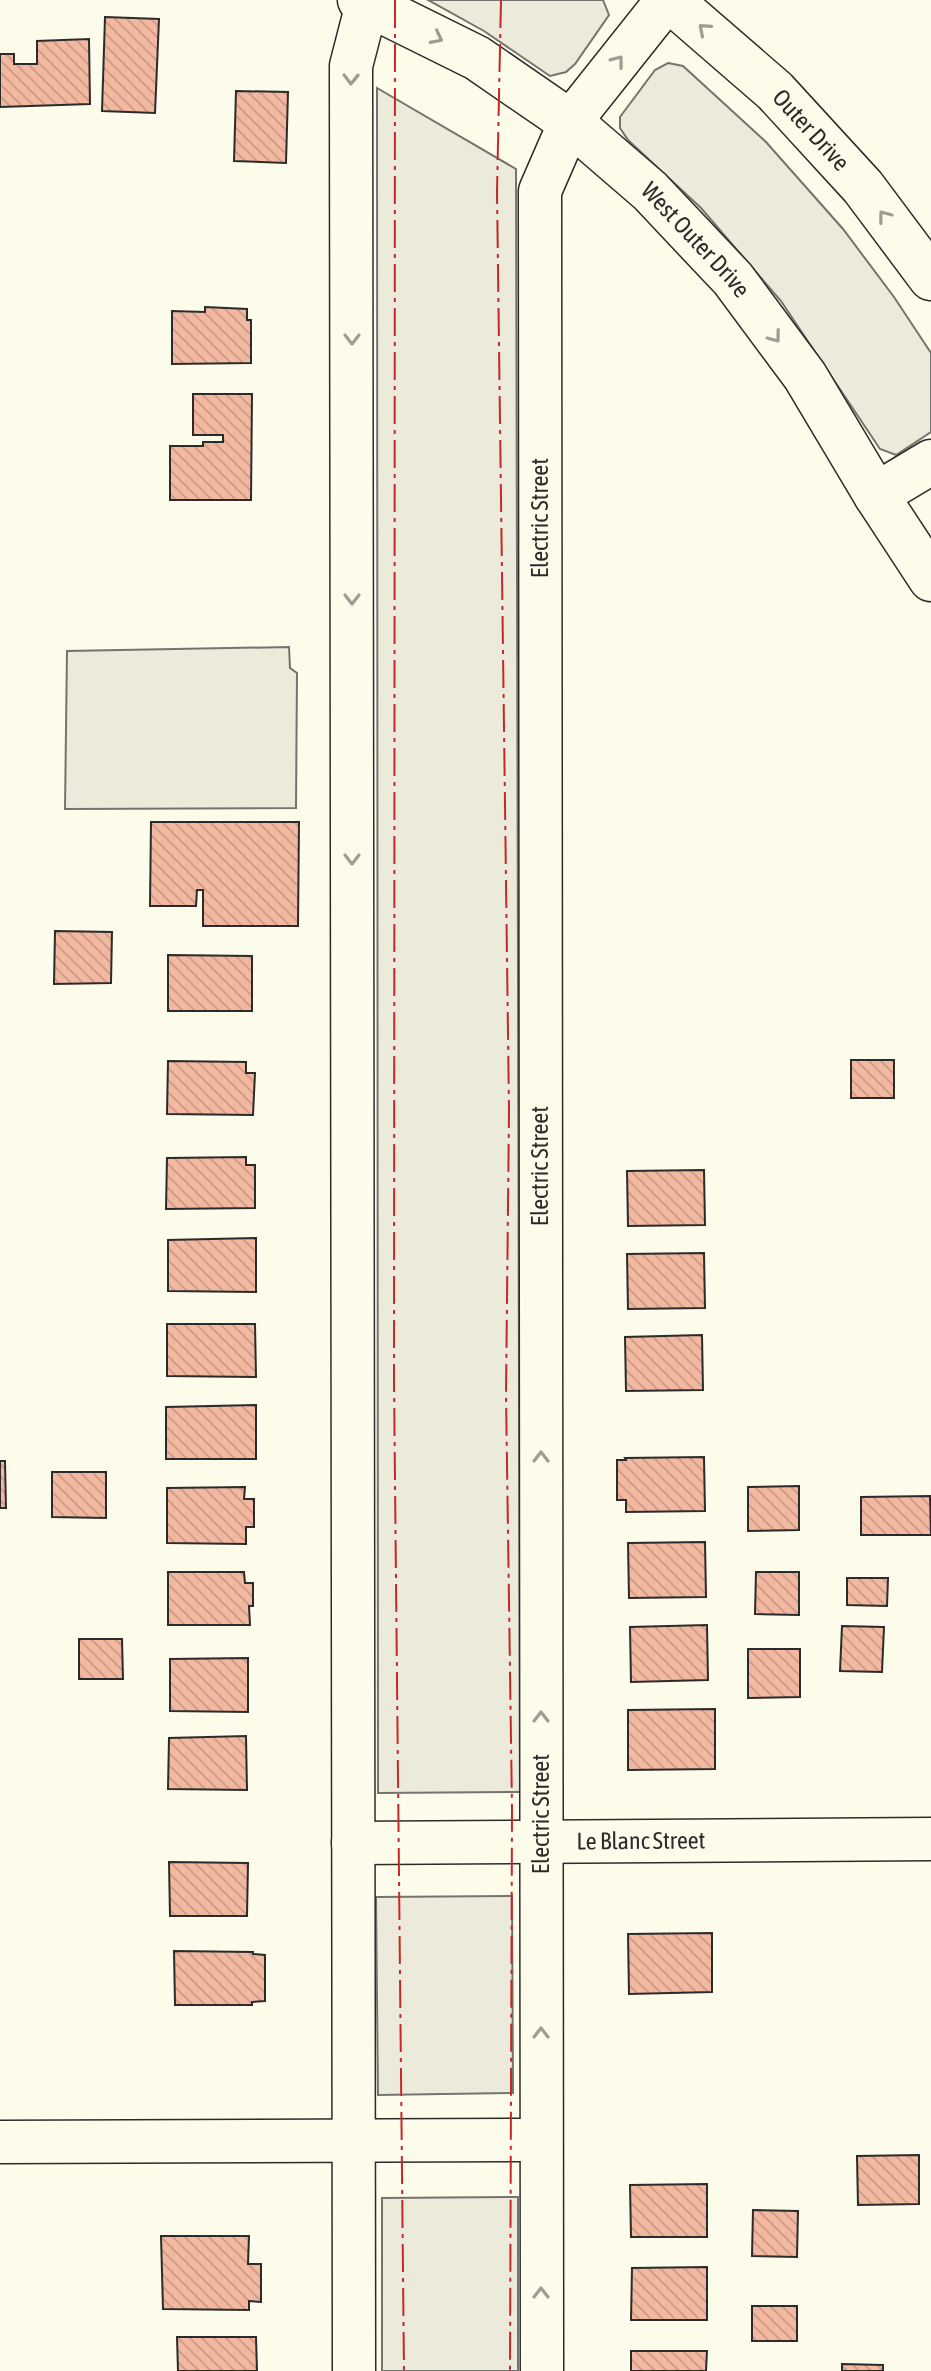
<svg xmlns="http://www.w3.org/2000/svg" width="931" height="2371" font-family="'Asap Condensed',sans-serif">
	<style>
		.green { fill: #ecebdb; stroke: #74746e; stroke-width: 2 }
		.parking { fill: #eceadb; stroke: #74746e; stroke-width: 2 }
		.building { fill: url(#building-back-hatch); stroke: #2b2b2b; stroke-width: 2 }
		.lines { fill: none; stroke-linecap: round; stroke-linejoin: round }
		.street-casing { stroke: #2b2b2b; stroke-width: 45 }
		.secondary-casing { stroke: #2b2b2b; stroke-width: 47 }
		.street { stroke: #fdfbea; stroke-width: 42 }
		.secondary { stroke: #fdfbea; stroke-width: 44 }
		.power { stroke: #c62828; stroke-width: 2; stroke-dasharray: 28 6 4 6; stroke-linecap: butt }
		.oneway { stroke: #9e9d94 }
		.labels { text-anchor: middle; stroke-width: 6; stroke-linejoin: round; paint-order: stroke }
		.street-label { font-size: 24px; fill: #2b2b2b; stroke: #fdfbea }
	</style>
	<defs>
		<pattern id="building-back-hatch" width="6" height="6" patternUnits="userSpaceOnUse" patternTransform="scale(2)"><rect width="6" height="6" fill="#f2b8a0"/><path d="M-1 5l2 2M0 0l6 6M5-1l2 2" fill="none" stroke="#d09e8a"/></pattern>
	</defs>
	<rect width="100%" height="100%" fill="#fdfbea"/>
	<path class="green" d="M 428,0 L 603,0 L 609,15 L 575,64 L 566,72 L 550,76 L 484,31 Z
		M 668,63 L 683,66 L 766,142 L 843,229 L 894,297 L 931,353 L 931,432 L 896,455 L 880,449 L 781,301 L 701,208 L 628,140 L 620,128 L 620,117 L 655,70 Z
		M 377,88 L 516,169 L 520,1792 L 378,1793 Z
		M 512,1896 L 513,2093 L 378,2095 L 376,1897 Z
		M 518,2197 L 518,2371 L 382,2371 L 382,2198 Z"/>
	<path class="parking" d="M 289,647 L 290,668 L 297,673 L 296,808 L 65,809 L 67,651 Z"/>
	<path class="building" d="M 105,17 L 159,19 L 155,113 L 102,111 Z
		M 89,39 L 90,104 L 0,107 L 0,54 L 14,54 L 14,64 L 37,64 L 37,41 Z
		M 236,91 L 288,92 L 286,163 L 234,161 Z
		M 205,307 L 247,309 L 247,320 L 251,320 L 251,363 L 172,364 L 172,311 L 205,312 Z
		M 193,394 L 252,394 L 251,500 L 170,500 L 170,446 L 203,446 L 203,442 L 223,442 L 223,435 L 193,435 Z
		M 151,822 L 299,822 L 298,926 L 203,926 L 203,890 L 197,890 L 196,906 L 150,906 Z
		M 55,931 L 112,932 L 111,983 L 54,984 Z
		M 168,955 L 252,956 L 252,1011 L 168,1011 Z
		M 851,1060 L 894,1060 L 894,1098 L 851,1098 Z
		M 168,1061 L 246,1062 L 246,1073 L 255,1073 L 253,1115 L 167,1114 Z
		M 246,1157 L 246,1165 L 255,1165 L 255,1208 L 166,1209 L 167,1158 Z
		M 704,1170 L 705,1225 L 628,1226 L 627,1171 Z
		M 256,1238 L 256,1292 L 168,1291 L 168,1240 Z
		M 704,1253 L 705,1308 L 628,1309 L 627,1254 Z
		M 167,1324 L 255,1324 L 256,1377 L 167,1376 Z
		M 702,1335 L 703,1390 L 626,1391 L 625,1337 Z
		M 256,1405 L 256,1459 L 166,1459 L 166,1407 Z
		M 704,1457 L 705,1511 L 626,1512 L 626,1500 L 617,1500 L 617,1460 L 626,1460 L 625,1458 Z
		M 0,1461 L 5,1461 L 6,1508 L 0,1508 Z
		M 52,1472 L 106,1472 L 106,1518 L 52,1517 Z
		M 799,1486 L 799,1530 L 748,1531 L 748,1487 Z
		M 245,1487 L 244,1499 L 254,1499 L 254,1527 L 246,1527 L 246,1544 L 167,1543 L 167,1488 Z
		M 930,1496 L 931,1535 L 861,1535 L 861,1497 Z
		M 705,1542 L 706,1597 L 629,1598 L 628,1543 Z
		M 168,1572 L 244,1572 L 245,1583 L 253,1583 L 253,1606 L 249,1606 L 250,1625 L 168,1625 Z
		M 756,1572 L 799,1572 L 799,1615 L 755,1614 Z
		M 847,1578 L 888,1578 L 887,1606 L 847,1605 Z
		M 707,1625 L 708,1680 L 631,1682 L 630,1627 Z
		M 842,1626 L 884,1627 L 882,1672 L 840,1671 Z
		M 79,1639 L 122,1639 L 123,1679 L 79,1679 Z
		M 748,1649 L 800,1649 L 800,1697 L 748,1698 Z
		M 248,1658 L 248,1712 L 170,1711 L 170,1659 Z
		M 715,1709 L 715,1769 L 628,1770 L 628,1710 Z
		M 246,1736 L 247,1790 L 168,1789 L 169,1738 Z
		M 169,1862 L 248,1863 L 247,1916 L 170,1916 Z
		M 712,1933 L 712,1992 L 629,1994 L 628,1934 Z
		M 174,1951 L 253,1952 L 253,1954 L 265,1955 L 265,2001 L 252,2002 L 252,2005 L 175,2005 Z
		M 919,2155 L 919,2204 L 858,2205 L 857,2156 Z
		M 707,2184 L 707,2237 L 631,2237 L 630,2185 Z
		M 753,2210 L 798,2211 L 797,2257 L 752,2256 Z
		M 161,2236 L 249,2236 L 248,2264 L 261,2264 L 261,2302 L 249,2301 L 249,2310 L 163,2309 Z
		M 707,2267 L 707,2320 L 631,2320 L 632,2268 Z
		M 752,2306 L 797,2306 L 797,2341 L 752,2341 Z
		M 177,2337 L 256,2337 L 257,2371 L 178,2371 Z
		M 631,2351 L 707,2351 L 706,2371 L 631,2371 Z
		M 842,2364 L 883,2365 L 883,2371 L 842,2371 Z"/>
	<g class="lines">
		<defs>
			<g id="street">
				<path id="s1" d="M 353,1843 L 931,1839"/>
				<path d="M 0,2142 L 541,2140"/>
				<path d="M 354,2371 L 351,66 L 368,0"/>
				<path d="M 542,2371 L 540,191 L 570,122 L 667,0"/>
			</g>
			<g id="secondary">
				<path id="s2" d="M 360,0 L 477,58 L 570,122 L 650,191 L 733,279 L 805,376 L 876,495 L 931,579"/>
				<path id="s3" d="M 670,0 L 775,91 L 863,187 L 931,278"/>
				<path d="M 876,495 L 931,462"/>
			</g>
		</defs>
		<use href="#street" class="street-casing"/>
		<use href="#secondary" class="secondary-casing"/>
		<use href="#street" class="street"/>
		<use href="#secondary" class="secondary"/>
		<path class="power" d="M 395,0 L 394,1382 L 404,2371
			M 501,0 L 497,192 L 509,1111 L 506,1394 L 512,1809 L 510,2371"/>
	</g>
	<defs><path id="oneway-chevron" d="M-2-3.5L2.5 0L-2 3.5" fill="none" stroke-width="1.6" stroke-linecap="round" stroke-linejoin="round" transform="scale(2)"/></defs>
	<g class="oneway">
		<use href="#oneway-chevron" transform="translate(704 29) rotate(-139)"/>
		<use href="#oneway-chevron" transform="translate(437 38) rotate(27)"/>
		<use href="#oneway-chevron" transform="translate(618 61) rotate(-52)"/>
		<use href="#oneway-chevron" transform="translate(351 79) rotate(91)"/>
		<use href="#oneway-chevron" transform="translate(884 216) rotate(-127)"/>
		<use href="#oneway-chevron" transform="translate(775 337) rotate(53)"/>
		<use href="#oneway-chevron" transform="translate(352 339) rotate(90)"/>
		<use href="#oneway-chevron" transform="translate(352 599) rotate(90)"/>
		<use href="#oneway-chevron" transform="translate(352 859) rotate(90)"/>
		<use href="#oneway-chevron" transform="translate(541 1457) rotate(-90)"/>
		<use href="#oneway-chevron" transform="translate(541 1717) rotate(-90)"/>
		<use href="#oneway-chevron" transform="translate(541 2033) rotate(-90)"/>
		<use href="#oneway-chevron" transform="translate(541 2293) rotate(-90)"/>
	</g>
	<g class="labels">
		<g class="street-label">
			<text dy="8" stroke="none"><textPath href="#s3" startOffset="192">Outer Drive</textPath></text>
			<text dy="8" stroke="none"><textPath href="#s2" startOffset="416">West Outer Drive</textPath></text>
			<text transform="translate(540 518) rotate(-90)" y="8">Electric Street</text>
			<text transform="translate(540 1166) rotate(-90)" y="8">Electric Street</text>
			<text transform="translate(541 1814) rotate(-90)" y="8">Electric Street</text>
			<text dy="8" stroke="none"><textPath href="#s1" startOffset="288">Le Blanc Street</textPath></text>
		</g>
	</g>
</svg>
